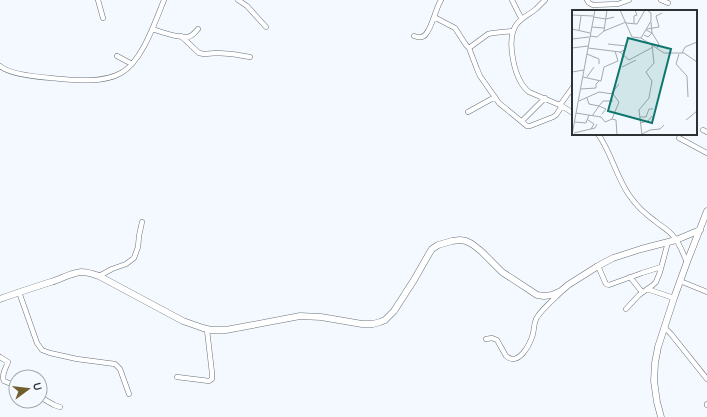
<svg xmlns="http://www.w3.org/2000/svg" width="707" height="417" font-family="Quicksand,sans-serif">
	<style>
		.lines { fill: none; stroke-linecap: round; stroke-linejoin: round }
		.street-casing { stroke: #6a7279; stroke-width: 5.5 }
		.secondary-casing { stroke: #6a7279; stroke-width: 7 }
		.street { stroke: #fff; stroke-width: 4.5 }
		.secondary { stroke: #fff; stroke-width: 6 }
		.inset-road { fill: none; stroke: #a5a9ae; stroke-width: 1 }
		.view { fill: #0f766e; fill-opacity: 0.15; stroke: #0f766e; stroke-width: 2 }
		.inset-edge { fill: none; stroke: #2f3235; stroke-width: 2 }
	</style>
	<rect width="100%" height="100%" fill="#f3f9fe"/>
	<g class="lines">
		<defs>
			<path id="street" d="M 98,0 L 103,18
				M 238,0 L 247,6 L 266,27
				M 512,0 L 519,14 L 522,19
				M 545,0 C 542,3 539,6 536,9 C 530,14 521,18 516,25 C 506,41 514,80 529,92 L 562,106 L 573,113
				M 587,0 L 589,3 L 593,5 L 618,4 L 629,0
				M 661,0 L 668,3
				M 434,17 L 455,28 L 466,45 L 469,48 L 477,69 L 480,76 L 499,103 L 527,126 L 530,126 L 553,117 L 556,115 L 562,106
				M 152,29 C 161,32 178,38 187,37 C 192,37 195,32 198,29
				M 181,36 L 199,53 L 204,54 L 217,53 L 232,54 L 250,57
				M 414,36 C 419,38 423,38 426,34 C 433,25 435,10 441,0
				M 469,48 L 488,34 L 493,33 L 513,31
				M 117,56 L 132,64
				M 0,66 C 9,74 38,77 51,78 C 71,80 102,84 121,73 C 142,62 155,22 164,0
				M 560,105 L 573,87
				M 468,112 L 495,97
				M 522,121 L 545,98
				M 703,130 L 707,132
				M 598,134 C 611,152 616,176 629,195 C 636,205 645,214 655,221 C 661,226 669,230 674,237 C 680,244 683,254 687,262
				M 679,138 L 707,153
				M 598,266 L 605,282 L 606,284 L 609,285 L 642,273 L 661,267
				M 99,276 L 112,269 L 126,264 L 134,258 L 138,247 L 139,236 L 142,222
				M 630,277 L 642,292
				M 680,281 L 707,292
				M 647,289 L 674,298
				M 19,292 L 37,343 L 42,350 L 50,353 L 77,359 L 115,364 L 120,369 L 129,394
				M 626,309 L 639,295 L 653,285 L 656,282 L 660,272 L 668,242
				M 664,327 L 671,334 L 707,379
				M 486,339 L 492,338 L 497,340 L 506,356 C 519,367 530,344 533,334 C 534,329 534,324 536,319 C 541,310 553,300 560,293
				M 0,357 L 8,362 C 6,368 1,375 4,381 L 16,386
				M 177,377 L 209,381 L 212,379 L 212,373 L 207,330
				M 40,397 L 54,405 L 60,407
				M 707,405 L 707,404"/>
			<path id="secondary" d="M 0,299 C 17,293 34,287 51,282 C 61,279 71,273 81,272 C 88,272 93,274 99,276 L 183,321 L 203,328 L 211,330 L 226,330 L 300,316 L 321,317 L 362,324 L 373,324 L 380,322 L 385,320 L 394,311 L 414,280 L 430,252 L 432,249 L 438,245 L 452,241 L 460,240 L 466,241 L 472,244 L 481,251 L 502,272 L 528,289 L 537,295 L 544,296 L 552,295 L 561,291 L 568,285 L 598,266 L 613,258 L 641,249 L 676,240 L 700,230
				M 661,417 L 657,402 L 654,381 L 655,363 L 658,347 L 674,298 L 687,262 L 707,211"/>
		</defs>
		<use href="#street" class="street-casing"/>
		<use href="#secondary" class="secondary-casing"/>
		<use href="#street" class="street"/>
		<use href="#secondary" class="secondary"/>
	</g>
	<g transform="translate(572 10)">
		<rect width="125" height="125" fill="#f3f9fe"/>
		<path class="inset-road" d="M 48,0 L 60,27 L 69,28 L 92,43 L 112,43 L 125,52M 0,5 L 21,6M 21,7 L 34,9 L 42,7M 54,13 L 65,14 L 73,0M 62,14 L 62,6 L 65,5 L 63,0M 20,17 L 32,18M 0,19 L 18,23M 75,19 L 87,17 L 84,6 L 90,3M 7,20 L 9,6M 74,20 L 80,23 L 79,12M 32,21 L 54,12M 72,25 L 76,27 L 80,23 L 87,34 L 85,38M 18,26 L 25,27 L 32,21 L 35,0M 69,28 L 79,11 L 79,3 L 75,0M 0,29 L 17,27M 36,34 L 54,36M 0,38 L 16,36M 16,38 L 48,42 L 57,50 L 81,37M 48,42 L 53,40 L 55,32M 110,43 L 113,37 L 125,32M 15,44 L 27,49 L 27,54M 107,44 L 104,54 L 115,66 L 116,87M 50,57 L 64,50M 0,62 L 12,60M 11,67 L 29,71 L 32,57 L 46,51 L 43,41M 15,67 L 22,57M 9,79 L 24,78 L 24,74 L 27,71M 39,84 L 47,74M 15,88 L 17,94 L 27,96 L 20,106M 7,91 L 27,82 L 41,84 L 47,92 L 40,109M 27,96 L 31,91 L 41,91M 27,96 L 34,99 L 30,104M 4,103 L 29,107 L 33,112 L 40,109M 67,107 L 74,107 L 77,99 L 81,99M 40,109 L 44,110 L 45,125M 16,110 L 22,114 L 19,119M 114,110 L 125,101M 3,112 L 14,113 L 17,105M 68,113 L 76,111 L 80,106M 2,123 L 23,118 L 25,114M 70,124 L 78,120 L 88,119 L 92,115M 0,125 L 23,0M 70,125 L 67,100 L 77,88 L 80,71 L 74,62 L 82,53 L 80,35"/>
		<path class="view" d="M 56,28 L 99,39 L 80,113 L 36,101 Z"/>
		<rect width="125" height="125" class="inset-edge"/>
	</g>
	<g transform="translate(28 389) rotate(75)"><circle r="19" fill="#f3f9fe" stroke="#a5a9ae"/>
	<path d="M0-3L7 15L0 10L-7 15Z" fill="#715e2d"/>
	<text y="-6" font-size="11" font-weight="bold" text-anchor="middle" fill="#2f3235">U</text>
	</g>
</svg>
